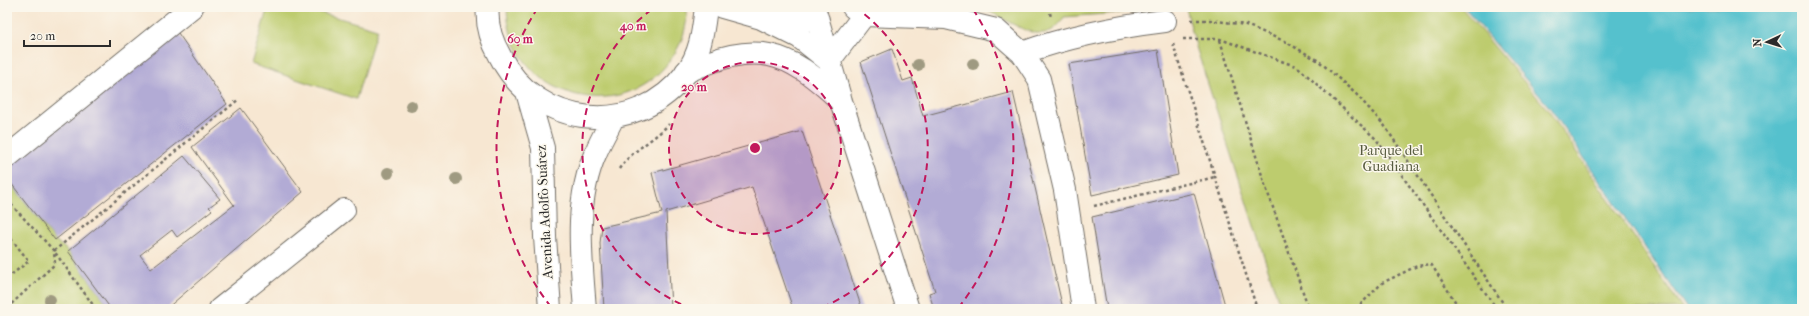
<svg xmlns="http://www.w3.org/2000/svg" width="1809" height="316" font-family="'IM FELL French Canon',serif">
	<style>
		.green { fill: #bdcc6e; stroke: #747c4c }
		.water { fill: #54c1cd; stroke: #40767c }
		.building { fill: #b2abd5 }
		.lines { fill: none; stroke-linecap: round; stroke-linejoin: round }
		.minor-casing { stroke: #726d65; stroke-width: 24 }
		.highway-casing { stroke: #726d65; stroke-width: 24 }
		.path { stroke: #726d65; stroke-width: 2.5; stroke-dasharray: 3 3; stroke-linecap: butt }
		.minor { stroke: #fff; stroke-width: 22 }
		.highway { stroke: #fff; stroke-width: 22 }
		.tree { fill: #9f9a81 }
		.ring { fill: none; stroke: #c2185b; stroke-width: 2; stroke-dasharray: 7 5 }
		.labels { text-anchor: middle; stroke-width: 3; stroke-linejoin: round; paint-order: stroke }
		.park-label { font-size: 14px; fill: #575b3f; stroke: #fbf7ec }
		.street-label { font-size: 14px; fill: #2b2b2b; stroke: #fbf7ec }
		.centre { fill: #c2185b; stroke: #fbf7ec; stroke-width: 2 }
		.ring-label { font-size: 12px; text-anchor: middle; font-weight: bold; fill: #c2185b; stroke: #fbf7ec; stroke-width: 3; stroke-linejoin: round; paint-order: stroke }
	</style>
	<rect width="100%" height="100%" fill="#fbf7ec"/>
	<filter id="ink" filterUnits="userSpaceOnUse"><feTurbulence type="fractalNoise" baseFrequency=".025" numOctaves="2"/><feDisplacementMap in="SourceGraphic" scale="8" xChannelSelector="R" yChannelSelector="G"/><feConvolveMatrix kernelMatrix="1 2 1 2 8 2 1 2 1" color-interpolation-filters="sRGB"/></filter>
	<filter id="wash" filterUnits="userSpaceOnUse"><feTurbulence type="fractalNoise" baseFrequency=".012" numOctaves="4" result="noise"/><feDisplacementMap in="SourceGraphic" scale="16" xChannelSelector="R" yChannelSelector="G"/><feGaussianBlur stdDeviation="0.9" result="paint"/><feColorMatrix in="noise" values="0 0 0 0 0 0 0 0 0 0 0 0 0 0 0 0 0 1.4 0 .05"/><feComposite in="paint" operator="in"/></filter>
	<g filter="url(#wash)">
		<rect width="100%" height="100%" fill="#f7e7d2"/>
		<path class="green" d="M 268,7 L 301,7 L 377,29 L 356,99 L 251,64 Z
			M 507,7 L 687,7 C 688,25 682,44 671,59 C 620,131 508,95 507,7 Z
			M 927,7 L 1461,7 L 1548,110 L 1683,309 L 1281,309 L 1197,50 L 1186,8 L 1064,17 C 1042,55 1008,15 980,9 C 964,6 944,8 927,7 Z
			M 7,178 L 55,240 L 68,251 L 111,309 L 7,309 Z"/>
		<path class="water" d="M 1464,7 L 1802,7 L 1802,309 L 1687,309 L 1550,108 Z"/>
		<g id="blocks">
			<path class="building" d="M 178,33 L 227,104 L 55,240 L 7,178 L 7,158 Z
				M 892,49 L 903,81 L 912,78 L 923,116 L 1013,92 L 1063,309 L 934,309 L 929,293 L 935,291 L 861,62 Z
				M 1158,50 L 1178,175 L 1092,195 L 1069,64 Z
				M 241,108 L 303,192 L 166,309 L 111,309 L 68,251 L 184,156 L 220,199 L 209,207 L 212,210 L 177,237 L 172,230 L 140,255 L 151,269 L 234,205 L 192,147 Z
				M 802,131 L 862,309 L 793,309 L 752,187 L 666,212 L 671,309 L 604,309 L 600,243 L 602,227 L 662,213 L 652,173 Z
				M 1194,193 L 1226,309 L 1107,309 L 1092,217 Z"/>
		</g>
	</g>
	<g filter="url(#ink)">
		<use href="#blocks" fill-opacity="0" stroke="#726d65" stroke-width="1"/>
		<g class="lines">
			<defs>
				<path id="minor" d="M 722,7 L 761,18 L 818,20
					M 814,7 L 841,101 L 908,309
					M 853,7 L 864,15 L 946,18 L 996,30 L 1022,53 L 1039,79 L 1065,190 L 1083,309
					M 761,18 L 799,37 L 829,61 L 864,15
					M 1022,53 C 1070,36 1115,27 1165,21
					M 686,72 C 756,40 786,49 841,101
					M 7,157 L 192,7
					M 220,309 L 344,210"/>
				<path id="highway" d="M 488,7 C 486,24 492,42 500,56 C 536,129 637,139 686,73 C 701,53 703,31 706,7
					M 527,92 L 543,148 L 545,237 L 550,309
					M 585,309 C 581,257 574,201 596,152 C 601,140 608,128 614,116"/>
			</defs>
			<use href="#minor" class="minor-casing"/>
			<use href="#highway" class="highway-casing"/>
			<path class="path" d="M 1049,7 L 1051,18
				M 1191,20 L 1210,20 L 1246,25 L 1284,41 L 1319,61 L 1356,94 L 1384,125 L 1507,309
				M 1183,39 L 1220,39 L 1298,67 L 1376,139 L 1497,309
				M 1220,40 L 1265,185 L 1309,309
				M 1173,44 L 1257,309
				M 619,169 C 632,150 653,141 669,124
				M 7,200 L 54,251 L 96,309
				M 1094,206 L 1215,177
				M 7,234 L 29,261 L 7,278
				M 7,308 L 55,264 L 54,251 L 239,99
				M 1356,309 L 1382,283 L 1417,266 L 1431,264 L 1460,309"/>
			<use href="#minor" class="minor"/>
			<use href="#highway" class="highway"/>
		</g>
		<g class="tree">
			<circle cx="973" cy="64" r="6"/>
			<circle cx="918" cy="65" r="6"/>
			<circle cx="411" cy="106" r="6"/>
			<circle cx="388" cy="173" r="6"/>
			<circle cx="456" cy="179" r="6"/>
			<circle cx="50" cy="300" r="6"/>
		</g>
	</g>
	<circle cx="755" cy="148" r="86" fill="#c2185b" fill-opacity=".12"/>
	<g class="ring">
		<circle cx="755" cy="148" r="86"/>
		<path d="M692 309A173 173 0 0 1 655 7M855 7A173 173 0 0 1 818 309"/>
		<path d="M551 307A259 259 0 0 1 537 9M973 9A259 259 0 0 1 959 307"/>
	</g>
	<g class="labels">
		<g class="park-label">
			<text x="1391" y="155">Parque del<tspan x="1391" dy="16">Guadiana</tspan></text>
		</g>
		<g class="street-label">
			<text transform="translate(544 212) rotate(-93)" y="5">Avenida Adolfo Suárez</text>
		</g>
	</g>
	<circle cx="755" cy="148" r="6" class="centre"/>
	<g class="ring-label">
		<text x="633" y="30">40 m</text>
		<text x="520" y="43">60 m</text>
		<text x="694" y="91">20 m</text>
	</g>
	<rect width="1809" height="316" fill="none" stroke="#fbf7ec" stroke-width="24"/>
	<g transform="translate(1767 42) rotate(266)" stroke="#fbf7ec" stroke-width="3" paint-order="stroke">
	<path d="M0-3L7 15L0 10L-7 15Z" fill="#2b2b2b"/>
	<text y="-6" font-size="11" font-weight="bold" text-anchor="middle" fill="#2b2b2b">N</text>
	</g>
	<path d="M24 40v6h86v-6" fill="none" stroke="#2b2b2b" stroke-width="2"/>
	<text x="30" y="40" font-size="12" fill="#2b2b2b" stroke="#fbf7ec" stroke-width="3" paint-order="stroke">20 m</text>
</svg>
